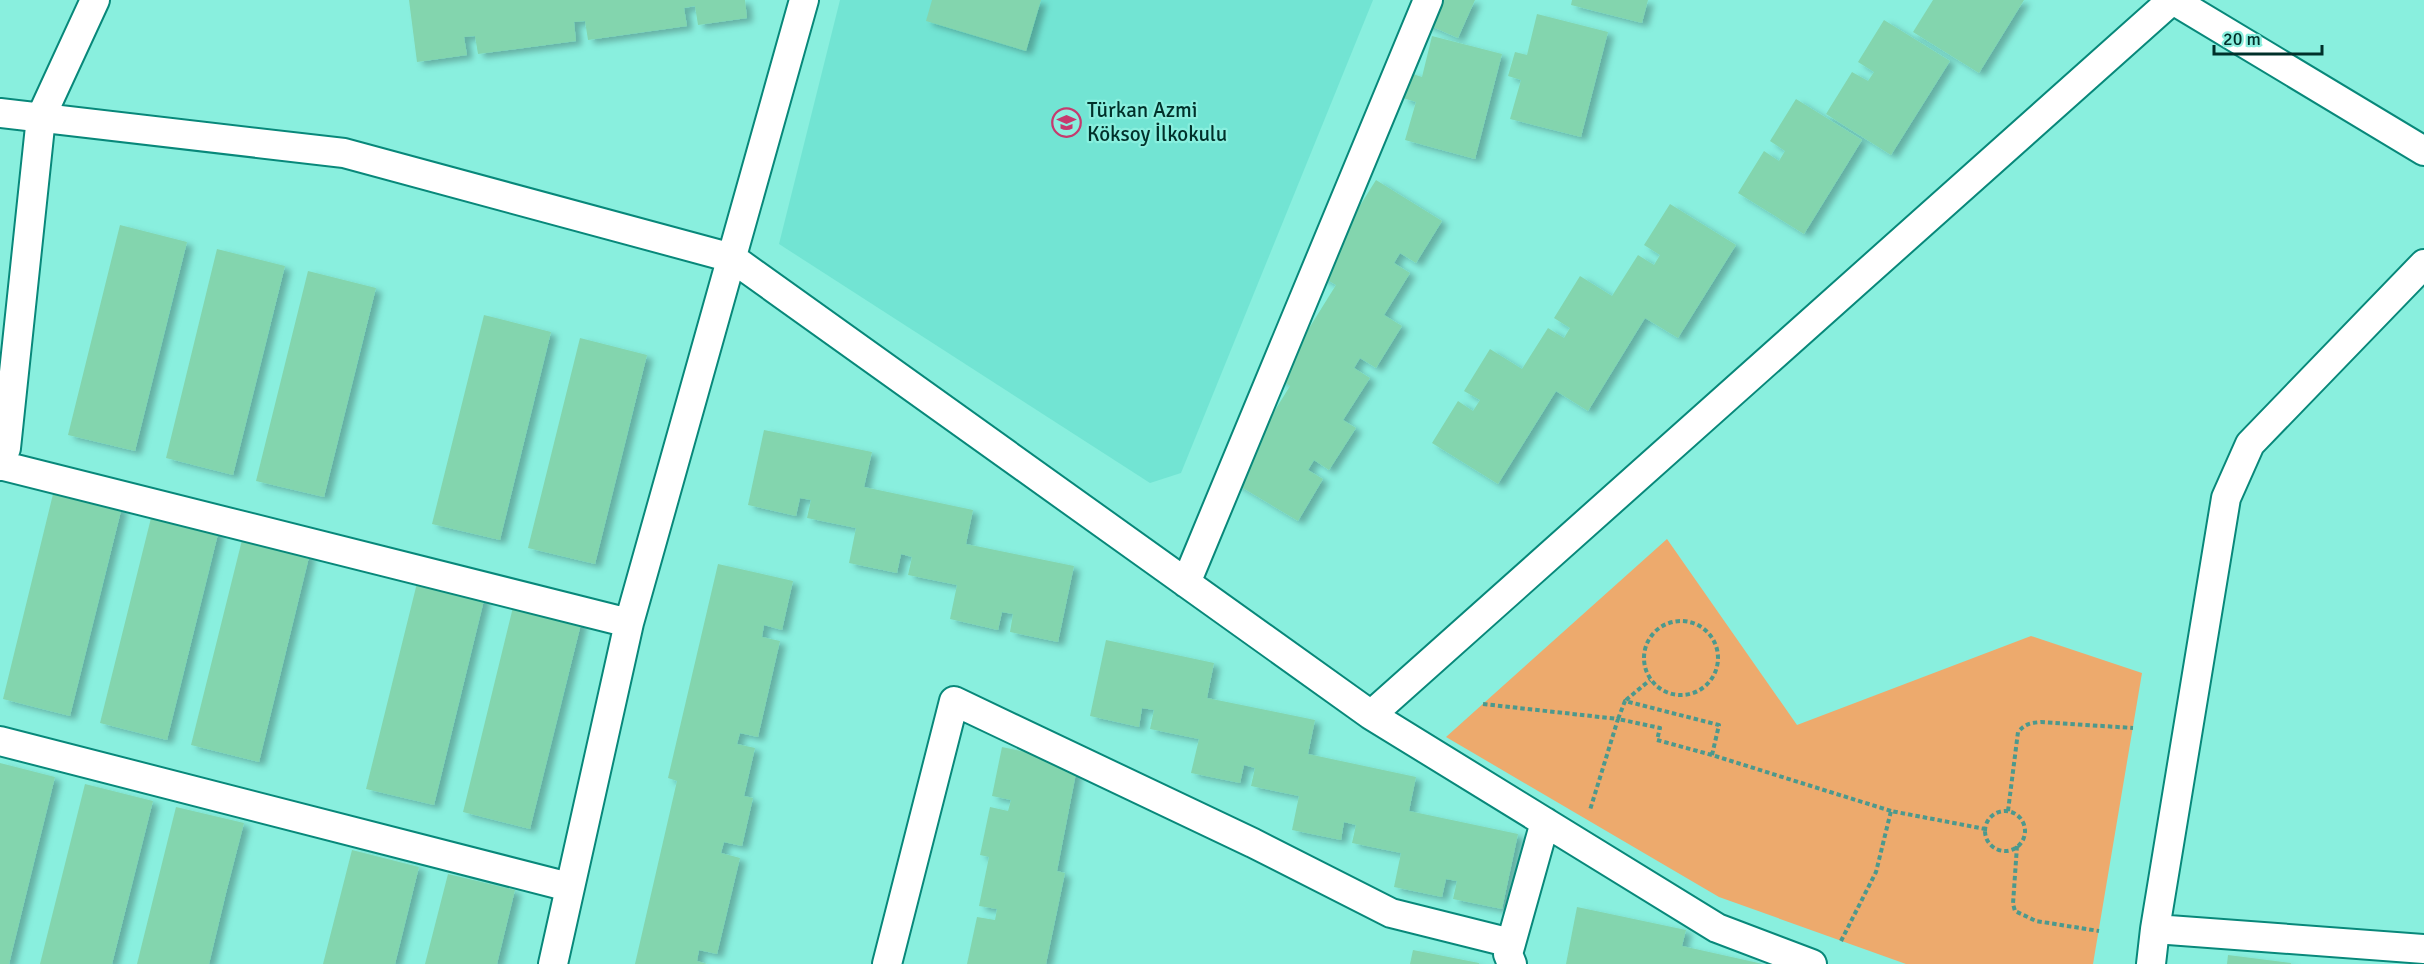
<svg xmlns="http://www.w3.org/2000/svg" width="2424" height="964" font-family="Signika,sans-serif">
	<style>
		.built { fill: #72e4d3 }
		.green { fill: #edaa6d }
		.building { fill: #83d5ae; filter: url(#shadow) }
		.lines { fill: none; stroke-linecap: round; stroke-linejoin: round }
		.street-casing { stroke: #08887a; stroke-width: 32 }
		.path { stroke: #4c998d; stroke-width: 4; stroke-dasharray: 4.5 3; stroke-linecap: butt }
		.street { stroke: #fff; stroke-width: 28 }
		.labels { text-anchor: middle; stroke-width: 4.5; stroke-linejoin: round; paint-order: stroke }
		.poi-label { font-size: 21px; fill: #00302a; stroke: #89efde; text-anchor: start }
	</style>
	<defs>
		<filter id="shadow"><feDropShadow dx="6" dy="4" stdDeviation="3" flood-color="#0004"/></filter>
	</defs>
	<rect width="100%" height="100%" fill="#89efde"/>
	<path class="built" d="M 840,0 L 1373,0 L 1181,473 L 1150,483 L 779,244 Z"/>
	<path class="green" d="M 1667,539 L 1797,725 L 2031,636 L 2142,673 L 2093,964 L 1906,964 L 1719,897 L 1446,737 Z"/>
	<path class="building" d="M 409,0 L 745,0 L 747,18 L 698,25 L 695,6 L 684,8 L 687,26 L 588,40 L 585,21 L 574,22 L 576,41 L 478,54 L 475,36 L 464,37 L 467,55 L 417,62 Z
		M 932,0 L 1041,0 L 1026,51 L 926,21 Z
		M 1428,0 L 1475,0 L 1458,38 L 1419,21 Z
		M 1572,0 L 1648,0 L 1642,23 L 1571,5 Z
		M 1933,0 L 2024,0 L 1979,73 L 1913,32 Z
		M 1537,14 L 1608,32 L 1581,137 L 1510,119 L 1521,80 L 1508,76 L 1515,52 L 1527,55 Z
		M 1884,20 L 1950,61 L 1891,155 L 1826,114 L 1852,72 L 1868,81 L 1874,72 L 1858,62 Z
		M 1432,36 L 1502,54 L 1475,159 L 1405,140 L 1416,102 L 1403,98 L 1410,73 L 1422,77 Z
		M 1796,99 L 1862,140 L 1804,234 L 1738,193 L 1764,151 L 1779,161 L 1785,151 L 1770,141 Z
		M 1376,180 L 1442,221 L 1416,263 L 1400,253 L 1394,263 L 1410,273 L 1384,315 L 1402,326 L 1376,368 L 1360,358 L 1354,368 L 1370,378 L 1343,420 L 1356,428 L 1329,470 L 1314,460 L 1308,470 L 1323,479 L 1298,521 L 1231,481 L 1290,386 L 1278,378 L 1336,285 L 1317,274 Z
		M 1670,204 L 1736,245 L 1678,338 L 1645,318 L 1588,411 L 1556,391 L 1498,484 L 1432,443 L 1458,401 L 1473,411 L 1480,400 L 1464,391 L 1490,349 L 1522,369 L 1548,328 L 1564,338 L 1570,328 L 1554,318 L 1580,276 L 1612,296 L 1638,255 L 1654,265 L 1660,255 L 1644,245 Z
		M 120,225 L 187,242 L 135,451 L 68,435 Z
		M 217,249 L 285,266 L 233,475 L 166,458 Z
		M 308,271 L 376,288 L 324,497 L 256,481 Z
		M 484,315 L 551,332 L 500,540 L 432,524 Z
		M 580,338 L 647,355 L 595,564 L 528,548 Z
		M 764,430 L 872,452 L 864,487 L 973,510 L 966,544 L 1074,566 L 1058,642 L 1010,632 L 1013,614 L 1002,612 L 998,630 L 950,619 L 957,585 L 908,575 L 912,557 L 901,554 L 897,573 L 849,563 L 856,528 L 807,518 L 811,500 L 800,498 L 796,516 L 748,505 Z
		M 54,490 L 122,507 L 70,716 L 3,699 Z
		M 152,514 L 219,530 L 167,740 L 100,723 Z
		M 243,536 L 310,553 L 259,762 L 191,745 Z
		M 718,564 L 793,581 L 782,630 L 764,625 L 762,637 L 780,641 L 758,737 L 740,733 L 737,744 L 755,748 L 744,796 L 753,798 L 742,846 L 724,842 L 721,853 L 740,858 L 717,954 L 699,950 L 697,961 L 707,964 L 635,964 L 677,781 L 668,778 Z
		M 418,579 L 485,596 L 434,805 L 366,789 Z
		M 514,603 L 582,620 L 530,829 L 463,812 Z
		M 1106,640 L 1214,663 L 1207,698 L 1315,720 L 1308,754 L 1416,777 L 1409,811 L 1518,834 L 1502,909 L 1453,899 L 1457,881 L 1446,879 L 1442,897 L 1394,887 L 1401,853 L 1352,843 L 1356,825 L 1344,822 L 1341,840 L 1292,830 L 1299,796 L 1251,786 L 1255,768 L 1244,765 L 1240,783 L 1191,773 L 1199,739 L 1150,729 L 1154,710 L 1142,708 L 1139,727 L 1090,716 Z
		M 1002,747 L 1078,763 L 1057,871 L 1065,873 L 1046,964 L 967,964 L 977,917 L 995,920 L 997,909 L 979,906 L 989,857 L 980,855 L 990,807 L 1008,811 L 1011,800 L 992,796 Z
		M 0,763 L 55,777 L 9,964 L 0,964 Z
		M 85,784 L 153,801 L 118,940 L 112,964 L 40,964 Z
		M 176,807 L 244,823 L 226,893 L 209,964 L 137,964 Z
		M 352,850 L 419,867 L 395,964 L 323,964 Z
		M 448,874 L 515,890 L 497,964 L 425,964 Z
		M 1577,907 L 1686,930 L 1682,946 L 1763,964 L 1566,964 Z
		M 1413,950 L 1479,963 L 1479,964 L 1410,964 Z
		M 2228,955 L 2291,963 L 2291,964 L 2227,964 Z"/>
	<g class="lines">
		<defs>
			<path id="street" d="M 2173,0 L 2424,151
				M 0,113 L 344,153 L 732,258 L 1371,715 L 2172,0
				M 0,465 L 629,623
				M 0,466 L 6,448 L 41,117 L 95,0
				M 1186,583 L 1428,0
				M 1371,715 L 1717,928 L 1812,964
				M 0,741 L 569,887
				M 2155,929 L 2226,498 L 2250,444 L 2424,264
				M 553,964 L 629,623 L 804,0
				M 887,964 L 954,701 L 1253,843 L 1391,913 L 1511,943
				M 1512,964 L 1508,954 L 1545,822
				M 2151,964 L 2155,929 L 2424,949"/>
		</defs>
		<use href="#street" class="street-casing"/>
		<path class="path" d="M1644 658a37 37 0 1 1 74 0a37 37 0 1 1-74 0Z
			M 1626,700 L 1650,680
			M 1483,704 L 1618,719 L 1590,810
			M 1712,755 L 1657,740 L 1660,728 L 1618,719 L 1625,701 L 1719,725 L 1712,755 L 1891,811
			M 2008,811 L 2018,732 C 2025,724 2030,723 2041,722 L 2133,728
			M1985 831a20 20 0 1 1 40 0a20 20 0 1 1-40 0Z
			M 2017,846 L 2013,904 L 2015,911 L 2036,921 L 2099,931
			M 1841,941 L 1876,872 L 1891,811 L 1985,829"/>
		<use href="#street" class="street"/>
	</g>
	<defs>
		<symbol id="school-ring" viewBox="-11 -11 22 22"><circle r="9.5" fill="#89efde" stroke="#c63a6e" stroke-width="1.5"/><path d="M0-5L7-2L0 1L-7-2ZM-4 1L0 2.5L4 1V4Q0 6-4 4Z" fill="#c63a6e"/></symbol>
	</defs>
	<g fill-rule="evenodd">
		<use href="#school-ring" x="1050" y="106" width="33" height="33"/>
	</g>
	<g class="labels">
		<g class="poi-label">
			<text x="1087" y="117">Türkan Azmi<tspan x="1087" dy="24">Köksoy İlkokulu</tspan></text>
		</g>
	</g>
	<path d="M2214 45v9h108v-9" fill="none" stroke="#00302a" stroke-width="3"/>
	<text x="2223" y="45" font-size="18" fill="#00302a" stroke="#89efde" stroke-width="4.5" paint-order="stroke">20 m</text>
</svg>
